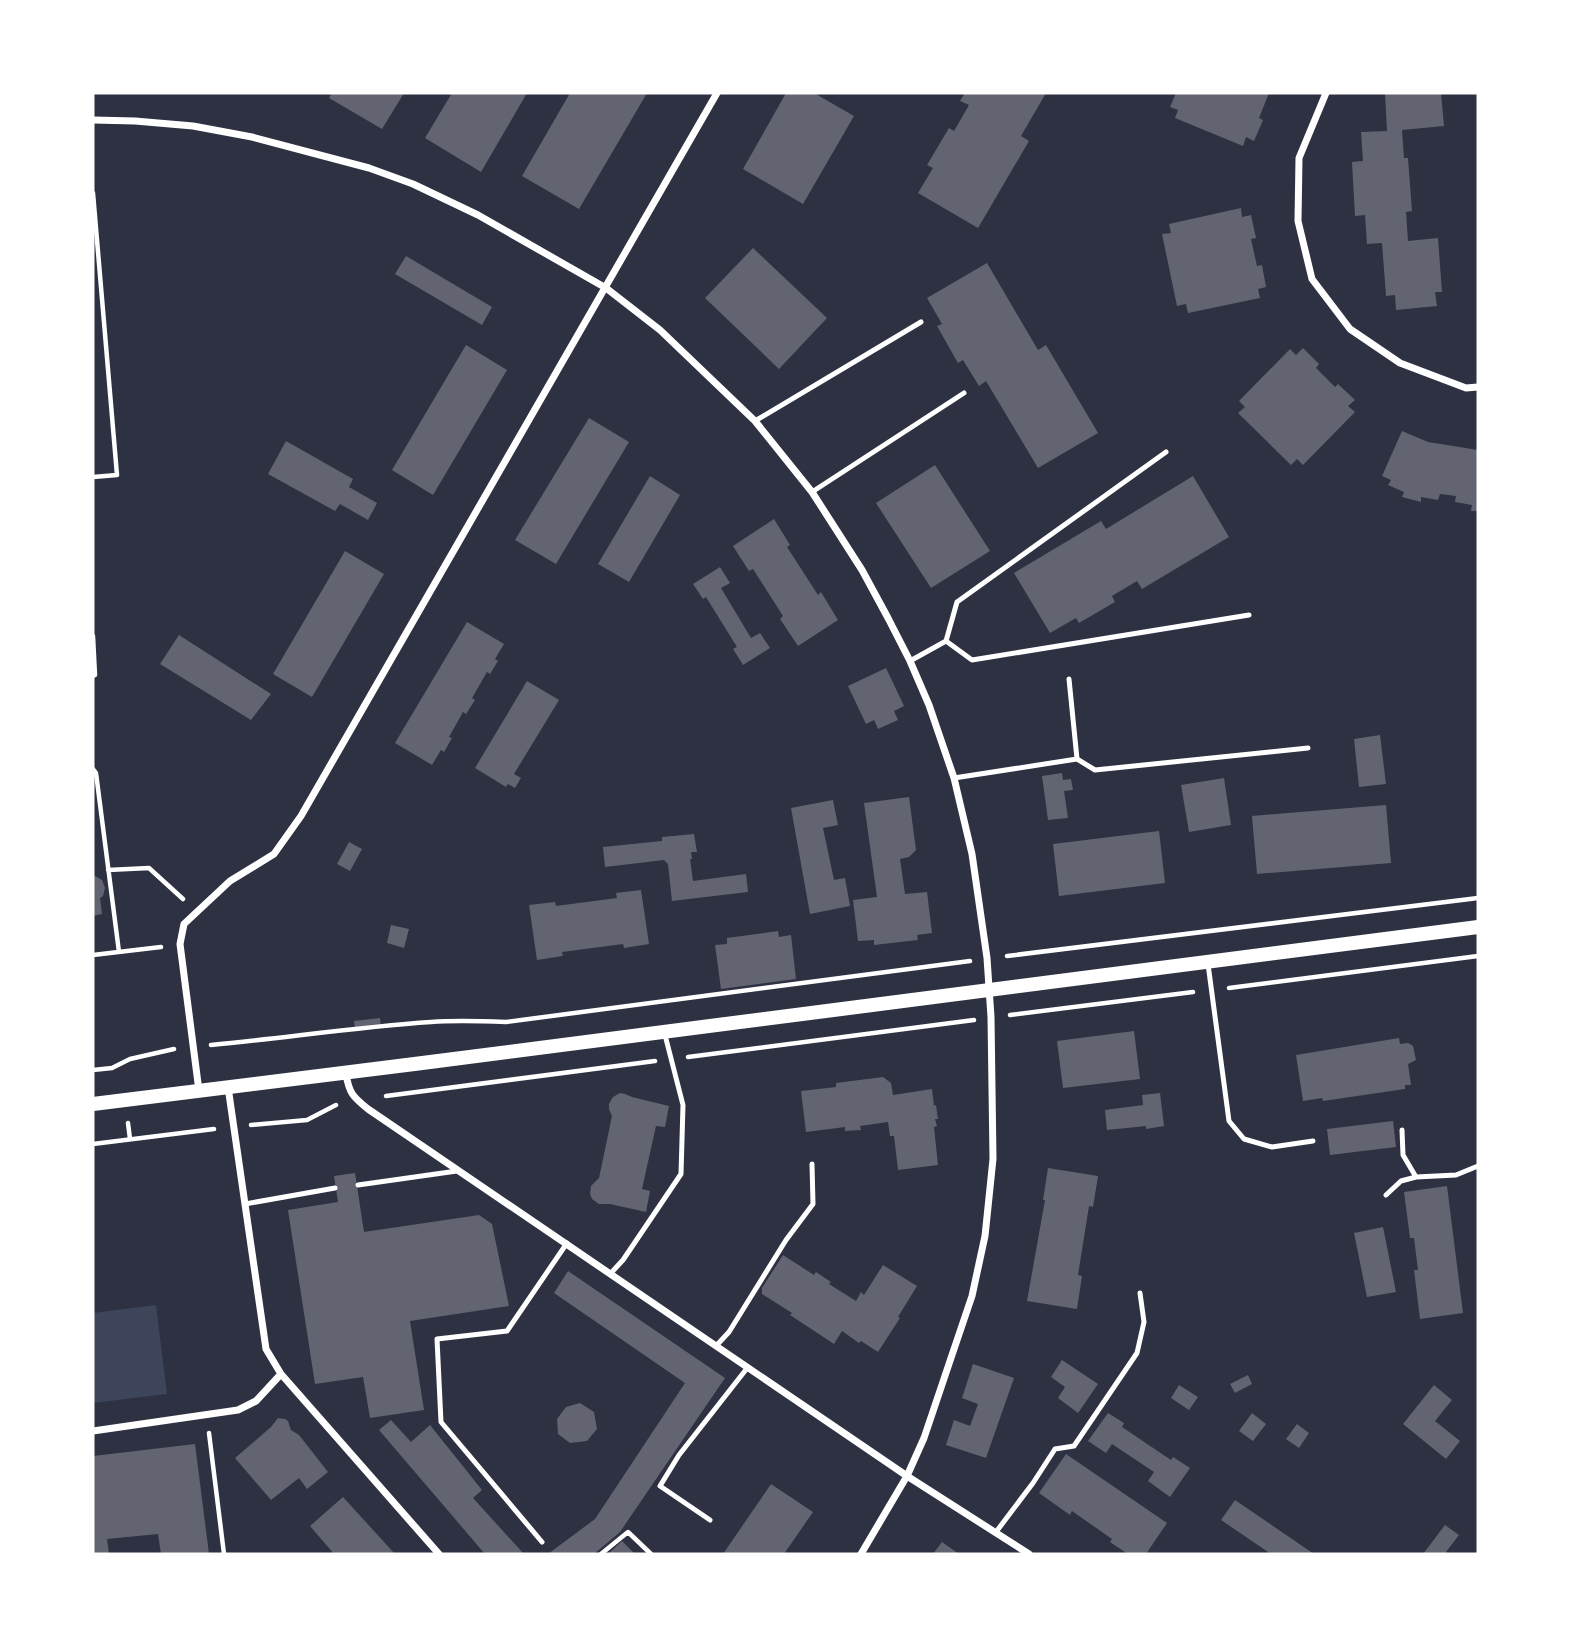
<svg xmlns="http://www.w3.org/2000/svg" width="1571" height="1647" font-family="Rubik,sans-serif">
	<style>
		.green { fill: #3c4559 }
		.building { fill: #626471 }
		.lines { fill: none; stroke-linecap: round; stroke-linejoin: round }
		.path { stroke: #fff; stroke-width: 4.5 }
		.service { stroke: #fff; stroke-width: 5 }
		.minor { stroke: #fff; stroke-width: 7 }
		.secondary { stroke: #fff; stroke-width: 14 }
	</style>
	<rect width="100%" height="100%" fill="#2d3142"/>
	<path class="green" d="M 156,1305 L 167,1394 L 93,1403 L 93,1313 Z"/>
	<path class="building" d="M 332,93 L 404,93 L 382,129 L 329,98 Z
		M 452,93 L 527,93 L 481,172 L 425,138 Z
		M 570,93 L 647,93 L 579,209 L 522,176 Z
		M 786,93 L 814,93 L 854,116 L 803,204 L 743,169 Z
		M 965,93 L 1046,93 L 1021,136 L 1029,141 L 978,228 L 918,193 L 933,168 L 927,165 L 949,128 L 954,131 L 969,105 L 960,101 Z
		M 1176,93 L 1269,93 L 1259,118 L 1263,120 L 1254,141 L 1246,137 L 1243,146 L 1175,118 L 1178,110 L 1170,107 Z
		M 1385,93 L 1441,93 L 1444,126 L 1402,130 L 1404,158 L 1408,158 L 1412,211 L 1406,212 L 1408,241 L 1438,238 L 1442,292 L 1435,292 L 1437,306 L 1396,310 L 1395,295 L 1386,296 L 1382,243 L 1367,244 L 1365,215 L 1355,216 L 1352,162 L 1363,161 L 1361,132 L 1387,131 Z
		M 1241,208 L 1242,217 L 1251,215 L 1256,238 L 1251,239 L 1257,266 L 1262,265 L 1266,287 L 1258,289 L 1260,298 L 1188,313 L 1186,304 L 1177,306 L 1162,234 L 1171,233 L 1169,224 Z
		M 753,248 L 827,318 L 779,369 L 705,298 Z
		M 406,256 L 492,307 L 482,325 L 395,274 Z
		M 987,263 L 1038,350 L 1046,345 L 1098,433 L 1038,468 L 986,381 L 979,386 L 963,360 L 958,363 L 937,326 L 942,324 L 927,298 Z
		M 466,345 L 507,370 L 433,495 L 392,470 Z
		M 1303,348 L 1319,364 L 1316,368 L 1335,387 L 1338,384 L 1355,400 L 1348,406 L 1355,412 L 1303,465 L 1297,459 L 1291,465 L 1238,413 L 1245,407 L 1239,401 L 1290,349 L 1296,355 Z
		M 589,418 L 629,442 L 556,564 L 515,540 Z
		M 1402,431 L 1428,442 L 1478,450 L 1478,511 L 1471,511 L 1472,505 L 1455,502 L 1456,496 L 1440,494 L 1438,500 L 1421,497 L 1421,502 L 1402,497 L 1404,492 L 1388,485 L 1391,480 L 1382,476 Z
		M 286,441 L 353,479 L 349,487 L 377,503 L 368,520 L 340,504 L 335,511 L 268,474 Z
		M 935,465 L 990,551 L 931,588 L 876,503 Z
		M 650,476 L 680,495 L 629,582 L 598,564 Z
		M 1193,476 L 1229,537 L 1142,589 L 1137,581 L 1112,596 L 1115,602 L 1079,623 L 1076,618 L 1050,633 L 1014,573 L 1101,521 L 1106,529 Z
		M 774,519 L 790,545 L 787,547 L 818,595 L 821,592 L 838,620 L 798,646 L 780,619 L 783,616 L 753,569 L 749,571 L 733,546 Z
		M 345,551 L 384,574 L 312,697 L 273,674 Z
		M 720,567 L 730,583 L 721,588 L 751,638 L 760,633 L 770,648 L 743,665 L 733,649 L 737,647 L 706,597 L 703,599 L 693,584 Z
		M 467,622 L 504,644 L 495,659 L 498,661 L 490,674 L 487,672 L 472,698 L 475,700 L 466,714 L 463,712 L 449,737 L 452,738 L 444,752 L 441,750 L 432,765 L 395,743 Z
		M 179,635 L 271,694 L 251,720 L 160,664 Z
		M 886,668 L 904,706 L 894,711 L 898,720 L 878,729 L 874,720 L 866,724 L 848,686 Z
		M 527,681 L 559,700 L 514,774 L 521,778 L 515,788 L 508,784 L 506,787 L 475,768 Z
		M 1380,735 L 1386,784 L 1359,787 L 1354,739 Z
		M 1062,773 L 1063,780 L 1071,779 L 1073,790 L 1064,791 L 1068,818 L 1048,820 L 1042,776 Z
		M 1224,778 L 1231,825 L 1189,832 L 1181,785 Z
		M 909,797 L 916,850 L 909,857 L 900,859 L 905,894 L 927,892 L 932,933 L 917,935 L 918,940 L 874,945 L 874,940 L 858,941 L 853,900 L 877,897 L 864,803 Z
		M 833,800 L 838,825 L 823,828 L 834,880 L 845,878 L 850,906 L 810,914 L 791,808 Z
		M 1386,805 L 1391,863 L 1257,874 L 1252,816 Z
		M 1159,831 L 1165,883 L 1059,896 L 1053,844 Z
		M 694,834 L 697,852 L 691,852 L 692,859 L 690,859 L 693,881 L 746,874 L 748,892 L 672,901 L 668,864 L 664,860 L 605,867 L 603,847 L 662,841 L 662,837 Z
		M 349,842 L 362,849 L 350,871 L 337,864 Z
		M 95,876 L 102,880 L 105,888 L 103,896 L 100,898 L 102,914 L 93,916 L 93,877 Z
		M 641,890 L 649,944 L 624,948 L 623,944 L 562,952 L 563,956 L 537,960 L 529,905 L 555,902 L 556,906 L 617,898 L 616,893 Z
		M 391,925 L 409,929 L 404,948 L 387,943 Z
		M 778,931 L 779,937 L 791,935 L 796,979 L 721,989 L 715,945 L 727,944 L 727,938 Z
		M 380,1018 L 381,1026 L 355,1029 L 354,1021 Z
		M 1134,1031 L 1140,1079 L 1063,1088 L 1057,1041 Z
		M 1399,1038 L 1400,1044 L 1408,1043 L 1413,1046 L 1416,1060 L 1408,1064 L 1411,1085 L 1405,1085 L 1405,1089 L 1323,1101 L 1322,1098 L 1303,1101 L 1296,1055 Z
		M 883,1077 L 891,1083 L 893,1095 L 932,1089 L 934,1106 L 936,1105 L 938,1119 L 935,1119 L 937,1126 L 934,1127 L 938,1165 L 898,1170 L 894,1136 L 890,1136 L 888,1122 L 860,1126 L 861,1130 L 845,1131 L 845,1127 L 806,1132 L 801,1091 L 836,1087 L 836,1083 Z
		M 620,1093 L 625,1094 L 632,1097 L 669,1106 L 665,1127 L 656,1126 L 642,1189 L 650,1191 L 646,1212 L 610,1204 L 599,1204 L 592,1199 L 590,1194 L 591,1186 L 599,1178 L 612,1116 L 609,1109 L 609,1104 L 613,1097 Z
		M 1160,1093 L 1164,1126 L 1146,1129 L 1146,1126 L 1107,1130 L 1105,1110 L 1143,1105 L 1142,1095 Z
		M 1393,1121 L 1396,1147 L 1330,1155 L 1327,1129 Z
		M 1048,1168 L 1098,1176 L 1093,1207 L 1089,1206 L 1078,1275 L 1082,1276 L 1077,1309 L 1027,1301 L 1045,1200 L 1043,1200 Z
		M 355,1173 L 364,1232 L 479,1215 L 492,1224 L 509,1306 L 410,1321 L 424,1410 L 370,1418 L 363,1377 L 315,1384 L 288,1210 L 338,1202 L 334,1176 Z
		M 1447,1186 L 1463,1313 L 1420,1319 L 1414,1270 L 1418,1270 L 1414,1238 L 1410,1238 L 1404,1192 Z
		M 1383,1227 L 1396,1292 L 1367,1297 L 1354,1233 Z
		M 783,1255 L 814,1275 L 816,1272 L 831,1282 L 829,1284 L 856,1301 L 861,1292 L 864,1295 L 883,1265 L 917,1286 L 898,1317 L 900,1318 L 878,1352 L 861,1341 L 859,1343 L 842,1331 L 834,1344 L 790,1315 L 792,1313 L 762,1294 L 762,1288 Z
		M 568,1271 L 725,1378 L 620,1532 L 594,1554 L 548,1554 L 595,1519 L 685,1383 L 554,1293 Z
		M 1062,1360 L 1098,1384 L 1078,1413 L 1058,1398 L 1065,1387 L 1051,1377 Z
		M 973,1364 L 1014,1378 L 986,1458 L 946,1445 L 954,1420 L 970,1426 L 978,1404 L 962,1398 Z
		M 1248,1375 L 1252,1384 L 1235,1393 L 1230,1384 Z
		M 1179,1385 L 1198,1397 L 1189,1410 L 1171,1398 Z
		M 1434,1385 L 1452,1400 L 1435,1421 L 1460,1441 L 1446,1459 L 1403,1424 Z
		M 580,1403 L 594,1412 L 597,1429 L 587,1441 L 570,1443 L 558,1434 L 557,1419 L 566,1407 Z
		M 1108,1413 L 1124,1423 L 1122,1427 L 1171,1460 L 1173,1457 L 1190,1468 L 1170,1497 L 1148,1481 L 1154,1472 L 1112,1444 L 1106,1453 L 1088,1441 Z
		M 1252,1413 L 1266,1424 L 1253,1441 L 1239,1431 Z
		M 278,1418 L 285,1419 L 288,1421 L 291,1430 L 299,1435 L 328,1472 L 307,1489 L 299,1478 L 271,1500 L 235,1458 L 271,1427 Z
		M 391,1420 L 411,1442 L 430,1425 L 482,1490 L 473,1498 L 524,1554 L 485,1554 L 379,1430 Z
		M 1297,1424 L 1309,1433 L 1299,1448 L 1286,1439 Z
		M 195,1444 L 209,1554 L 161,1554 L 158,1534 L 107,1539 L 109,1554 L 93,1554 L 93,1456 Z
		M 1066,1454 L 1167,1523 L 1146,1554 L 1128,1554 L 1110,1542 L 1112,1539 L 1072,1511 L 1070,1515 L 1039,1493 Z
		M 771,1484 L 813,1512 L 784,1554 L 723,1554 Z
		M 343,1497 L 395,1554 L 334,1554 L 310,1526 Z
		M 1235,1500 L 1314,1554 L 1271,1554 L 1221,1520 Z
		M 1445,1525 L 1459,1535 L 1446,1552 L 1449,1554 L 1423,1554 Z
		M 622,1541 L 635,1554 L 608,1554 Z
		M 942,1542 L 959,1554 L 933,1554 Z"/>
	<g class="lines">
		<path class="path" d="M 93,193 L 117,475 L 93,477
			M 93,636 L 95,675 L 93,676
			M 93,769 L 96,773 L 119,952
			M 108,870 L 149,868 L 183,899
			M 93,955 L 161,947
			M 1007,956 L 1478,898
			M 1229,988 L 1478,956
			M 1010,1015 L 1193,992
			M 211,1045 C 284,1038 357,1027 431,1022 C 456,1020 481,1021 506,1022 L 970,961
			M 688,1057 L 974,1020
			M 93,1070 L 112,1068 L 130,1059 L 174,1049
			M 386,1096 L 655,1061
			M 128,1123 L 130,1139
			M 251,1125 L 307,1120 L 336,1105
			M 93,1144 L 214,1129
			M 209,1433 L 224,1554
			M 601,1554 L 628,1532 L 651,1554"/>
		<path class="service" d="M 755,421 L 921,322
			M 1166,452 L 957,602 L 946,641 L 972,660 L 1249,615
			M 812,492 L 964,393
			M 910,661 L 946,641
			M 1069,679 L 1077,759
			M 954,778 L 1077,759 L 1095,770 L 1308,748
			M 1208,964 L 1229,1121 L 1244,1139 L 1272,1147 L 1313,1141
			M 1402,1130 L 1403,1155 L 1416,1177
			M 358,1185 L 457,1171
			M 1386,1195 L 1401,1181 L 1416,1177 L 1456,1175 L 1478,1166
			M 245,1204 L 335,1188
			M 611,1273 L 623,1260 L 681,1174 L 683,1105 L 665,1035
			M 716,1346 L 729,1332 L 786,1240 L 813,1204 L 812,1164
			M 710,1520 L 660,1486 L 679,1455 L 748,1367
			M 996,1532 L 1033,1483 L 1055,1449 L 1074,1446 L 1137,1353 L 1144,1322 L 1140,1293
			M 542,1542 L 441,1422 L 437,1339 L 507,1331 L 567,1243"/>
		<path class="minor" d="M 1326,93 L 1299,158 L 1298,221 L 1312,279 L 1350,329 L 1400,363 L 1466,388 L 1478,387
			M 93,120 L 135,121 L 193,126 L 252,137 L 369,168 L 413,184 L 478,215 L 606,288 L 660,330 L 755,421 L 812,492 L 862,570 L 888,618 L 910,661 L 929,705 L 954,778 L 972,854 L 987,958 L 991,1017 L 993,1159 L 985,1236 L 972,1296 L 952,1355 L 924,1438 L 907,1476 L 861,1554
			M 346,1074 C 349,1093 353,1097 368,1109 L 907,1476 L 1029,1554
			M 228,1087 L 266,1349 L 281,1374 L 439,1554
			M 199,1091 L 180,944 L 184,924 L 230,881 L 274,854 L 301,816 L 717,93
			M 93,1431 L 238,1410 L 256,1401 L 281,1374"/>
		<path class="secondary" d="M 93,1104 C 555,1048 1016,985 1478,927"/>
	</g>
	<rect width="1571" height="1647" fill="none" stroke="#ffffff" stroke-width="189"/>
</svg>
